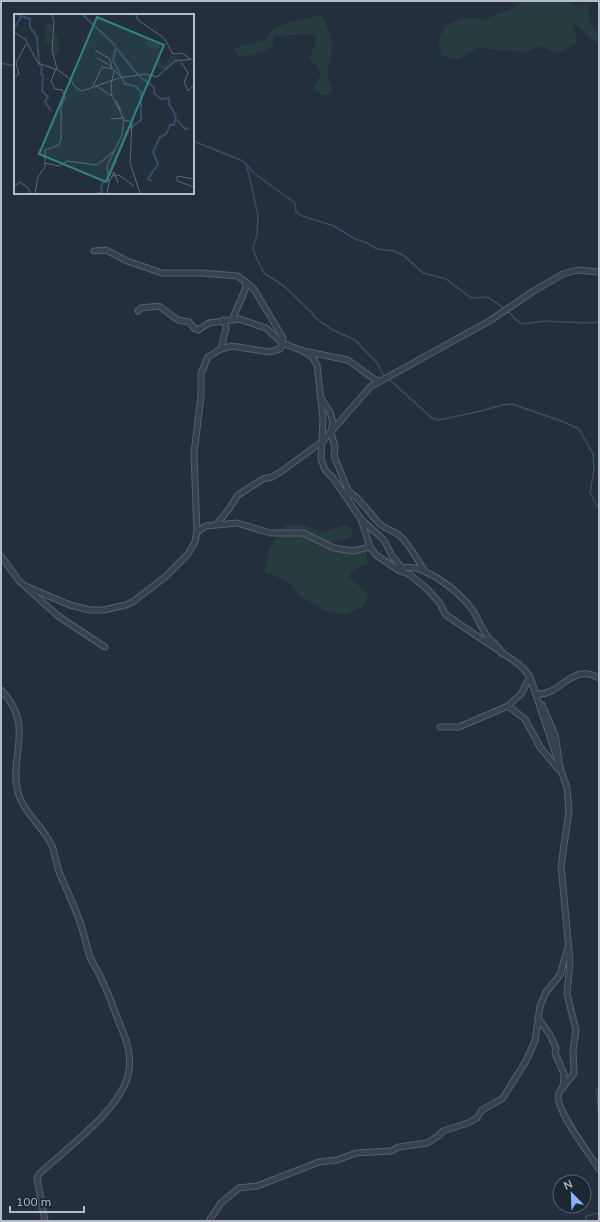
<svg xmlns="http://www.w3.org/2000/svg" width="600" height="1222" viewBox="0 0 600 1222" font-family="Mulish,sans-serif">
<style>
.green{fill:#263c3f}
.lines{fill:none;stroke-linecap:round;stroke-linejoin:round}
.stream{stroke:#394c67;stroke-width:1.5}
.minor-casing{stroke:#565f6c;stroke-width:7}
.minor{stroke:#38414e;stroke-width:5}
.inset-river{fill:none;stroke:#394c67;stroke-width:2}
.inset-road{fill:none;stroke:#5e6776;stroke-width:1}
.view{fill:#308480;fill-opacity:0.15;stroke:#308480;stroke-width:2}
.inset-edge{fill:none;stroke:#b4bcc9;stroke-width:2}
</style>
<rect width="100%" height="100%" fill="#242f3e"/>
<g class="green">
<polygon points="520,1 569,1 572,5 588,5 590,22 599,34 599,45 573,22 577,43 558,54 541,46 525,52 479,48 458,60 442,56 438,39 447,25 464,17 484,20 517,6"/>
<path d="M321 15C326 24 332 34 332 45 332 66 321 65 333 88L331 94 321 95 313 88 321 74 318 68 309 58 315 46 316 36 305 34 274 36 273 46 264 52 238 58 234 48 267 39 271 30 288 23Z"/>
<path d="M285 525H303L323 532 346 525 353 529 350 538 329 542C342 550 354 548 367 547V564L352 571 349 577 369 595 363 606 345 615 326 611 300 596 289 582 265 572 269 548Z"/>
</g>
<g class="lines">
<g class="stream">
<polyline points="1,63 15,66"/>
<polyline points="193,141 243,161 255,174 295,203 296,212 302,216 334,226 355,239 367,243 377,249 394,251 403,255 423,273 446,279 471,298 488,297 505,309"/>
<polyline points="247,167 258,215 257,235 253,247 255,255 264,273 284,286 311,312 317,319 333,330 355,340 377,363 382,373 432,418 439,420 481,411 502,405 512,404 564,422 579,429 593,454 594,469 590,493 599,509"/>
<polyline points="508,311 516,320 522,324 544,321 589,323 599,322"/>
<polyline points="599,1085 597,1092 599,1123"/>
<polyline points="586,1221 586,1216 599,1213"/>
</g>
<g class="minor-casing">
<g id="minor">
<polyline points="138,311 141,308 159,306 178,320 189,322 194,328 198,330 209,323 239,319 266,328 282,343 303,351 348,360 374,379 380,381"/>
<polyline points="232,320 245,290 246,282"/>
<polyline points="221,349 226,328 224,320"/>
<path d="M303 351 313 358 317 365 323 420 321 459 325 470 333 478 361 519 370 547 376 555 400 571 409 574 426 588 439 602 446 615 513 660 523 668 530 677 567 788 569 811 561 866 570 961 567 994 576 1030 573 1051 574 1073C570 1079 563 1086 559 1093 552 1106 591 1156 599 1169"/>
<polyline points="322,400 330,412 333,422 331,432 335,447 334,456 350,495"/>
<path d="M350 492C361 500 368 511 377 521 383 529 393 530 400 536 410 545 417 560 425 571"/>
<polyline points="361,519 384,540 392,556 403,569"/>
<polyline points="217,524 229,509 238,495 263,479 272,477 282,471 323,441 370,387 491,320 532,292 563,274 577,270 599,272"/>
<polyline points="197,532 206,526 237,523 270,533 303,533 334,548 353,551 370,547"/>
<polyline points="1,556 20,582 25,586 70,605 90,610 104,610 126,605 134,601 165,577 188,554 195,542 197,532 194,454 201,396 201,373 208,357 221,349 232,346 269,352 280,349 283,338 254,289 238,276 201,273 162,273 127,261 106,250 94,251"/>
<path d="M402 568C423 562 459 592 471 608 478 617 481 629 488 637 493 644 499 644 501 653"/>
<polyline points="28,589 58,616 105,647"/>
<path d="M1 690C38 728 5 760 20 798 27 816 44 828 52 846 55 854 56 863 59 872 66 888 74 905 80 922 84 933 86 945 90 957 93 964 98 971 101 978 108 992 113 1006 118 1020 126 1039 133 1054 128 1075 120 1110 66 1149 40 1173L37 1178 45 1221"/>
<path d="M537 694C561 696 571 662 599 678"/>
<polyline points="542,705 555,735 559,760"/>
<polyline points="508,706 525,719 540,747 558,769"/>
<polyline points="440,727 459,727 508,706 521,694 530,677"/>
<polyline points="538,1018 550,1035 556,1048 555,1053 564,1074 563,1088"/>
<polyline points="209,1221 221,1203 239,1188 257,1186 319,1162 337,1160 356,1153 391,1151 399,1147 427,1143 437,1137 443,1131 468,1123 477,1118 482,1110 503,1098 526,1061 535,1041 540,1006 546,992 560,975 568,947"/>
</g>
</g>
<use href="#minor" class="minor"/>
</g>
<g transform="translate(14 14)">
<rect width="180" height="180" fill="#242f3e"/>
<path d="M32 10 39 11V17L35 21 39 27 40 21 44 20 45 39 40 42 37 31 30 30ZM131 27 145 29 148 38 146 33 142 36 131 31ZM158 41 167 45 150 57 142 52 143 46H146L149 52Z" fill="#263c3f"/>
<path class="inset-river" d="M69 1 102 32M7 2 16 5V13L23 23 25 50 28 53 27 60 29 61 28 77 34 83 31 87 37 97M0 15 7 3 5 1M103 35 124 61M125 62 140 73V79L147 85 155 84V90L162 102 160 111H156L152 120 146 123 139 138 144 150 134 165 138 167M163 106 171 115 175 114M95 162 115 115 127 106V78L121 72 111 70 99 46 102 33M84 179H88L87 173 90 167H93"/>
<path class="inset-road" d="M38 1 40 7 38 36 43 55M122 1 124 6 150 24 159 40 168 39 176 45M0 18 11 25 24 49 44 56 56 65 62 74 68 77 105 64 132 60 143 63 161 47 180 45M81 36 96 45 98 54M83 44 94 50 107 63M167 48 174 59 170 68 174 77 180 71M0 64 5 60 2 49 12 30M79 72 88 53 98 55M82 72 98 82M102 86 107 97M97 105 109 104M110 106 118 108 116 149 126 179M31 149 45 152 53 147 83 151 100 137M98 162 100 158 104 169M180 165 163 162V167L180 173M95 168 98 162 105 161 120 172M0 172 6 168 13 173 17 179M21 179 24 163 31 153V136L45 131 47 125V93L51 83 48 76 41 75 37 67 42 55M93 179 95 169 93 152 108 121 110 105 98 82 97 71 100 57"/>
<path class="view" d="M83 3 150 31 92 168 25 140Z"/>
<rect width="180" height="180" class="inset-edge"/>
</g>
<rect width="600" height="1222" fill="none" stroke="#b4bcc9" stroke-width="4"/>
<g transform="translate(572 1194) rotate(337)"><circle r="19" fill="#1d2633" stroke="#59626f"/>
<path d="M0-3L7 15L0 10L-7 15Z" fill="#8ab4f8"/>
<text y="-6" font-size="11" font-weight="bold" text-anchor="middle" fill="#b4bcc9">N</text>
</g>
<path d="M10 1206v6h74v-6" fill="none" stroke="#b4bcc9" stroke-width="2"/>
<text x="16" y="1206" font-size="12" fill="#b4bcc9" stroke="#1d2633" stroke-width="3" paint-order="stroke">100 m</text>
</svg>
